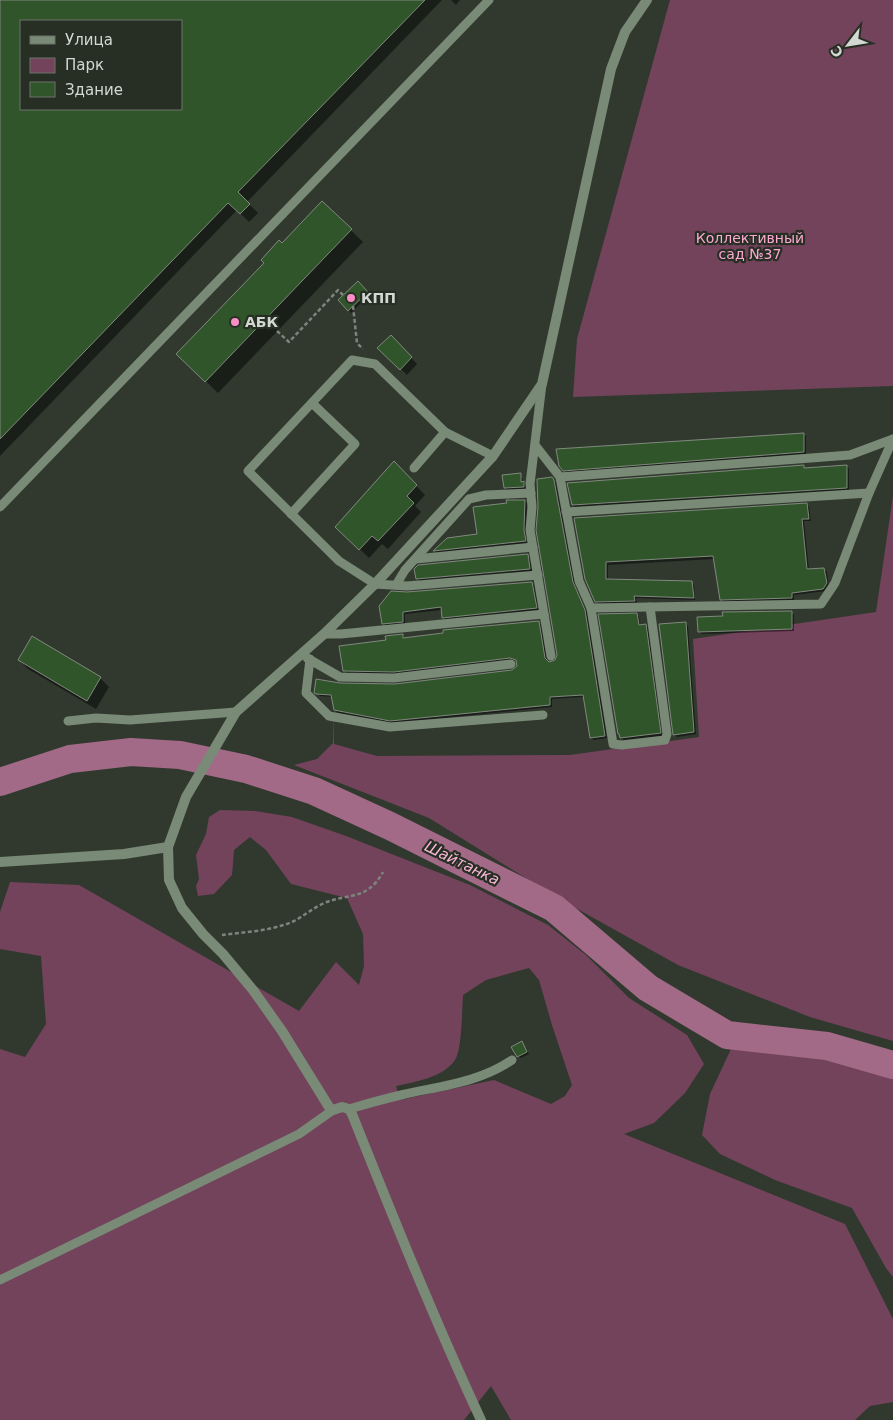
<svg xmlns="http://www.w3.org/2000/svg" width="893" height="1420" viewBox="0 0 893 1420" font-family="'DejaVu Sans',sans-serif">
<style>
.green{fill:#73435b;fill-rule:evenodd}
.shadow{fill:#0007;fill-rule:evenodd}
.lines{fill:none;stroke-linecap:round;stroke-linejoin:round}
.river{stroke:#a26a86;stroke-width:28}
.building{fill:#31552a;stroke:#80897e;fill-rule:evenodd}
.path{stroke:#7d847c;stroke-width:2.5;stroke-dasharray:4 2.5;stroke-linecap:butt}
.lane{stroke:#798a76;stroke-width:9}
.street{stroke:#798a76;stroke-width:10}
.poi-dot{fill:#fa8fc6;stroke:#272f25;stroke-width:2}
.labels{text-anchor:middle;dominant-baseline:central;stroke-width:4.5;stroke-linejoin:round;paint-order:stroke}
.park-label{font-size:14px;fill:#fca9d2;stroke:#272f25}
.poi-label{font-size:14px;font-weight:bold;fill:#d3d8d2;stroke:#272f25;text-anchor:start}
.water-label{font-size:15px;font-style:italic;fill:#fcb8d8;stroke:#272f25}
</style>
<rect width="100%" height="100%" fill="#31392f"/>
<g class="green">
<polygon points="670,0 893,0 893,386 573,397 577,339"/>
<polygon points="893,496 893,1041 810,1017 678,965 563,901 429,818 294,765 317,759 333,743 334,713 334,744 377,756 570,755 699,737 693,639 876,612"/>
<path d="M220 810 255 811 292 817 346 836 470 885 548 925 586 955 629 998 687 1035 704 1064 685 1093 654 1123 624 1134 845 1224 893 1319V1402L870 1406 855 1420H511L491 1386 464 1420H0V1049L25 1057 46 1024 41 956 0 949V912L10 882 79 885 299 1011 336 962 359 985 364 966 363 934 347 898 291 884 266 850 250 837 234 850 232 875 214 894 198 896 196 886 199 879 196 855 206 834 209 817ZM529 968 539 980 552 1025 572 1085 565 1096 551 1104 494 1080 400 1100 396 1086C415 1082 444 1077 455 1060 462 1050 462 1009 463 995L486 980Z"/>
<polygon points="731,1049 838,1059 893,1078 893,1277 886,1268 852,1208 775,1180 720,1154 702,1135 710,1094"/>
</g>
<g class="shadow">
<path d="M0 0H442L247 202 258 213 249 222 237 210 0 456ZM21 21H181V109H21Z"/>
<polygon points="451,0 460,0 456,5"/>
<polygon points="322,202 363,242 218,393 178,354"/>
<polygon points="358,283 369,295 351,313 340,300"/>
<polygon points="391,337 417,364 407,375 379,348"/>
<polygon points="803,434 806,436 806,454 567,472 564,470"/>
<polygon points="394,463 425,495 415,506 421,512 388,549 382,544 369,558 337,527"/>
<polygon points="804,466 806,469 847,466 849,469 849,490 575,507 573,505"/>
<polygon points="520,475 526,485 526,489 508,490 505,487"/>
<polygon points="552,478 556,483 575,586 587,613 607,738 594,740 591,738 584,697 552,699 552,707 394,723 338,713 335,710 333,697 320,696 316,692 340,684 395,685 512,671 518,666 517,661 514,660 397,674 347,673 344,670 387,641 403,635 405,638 538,622 541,625 547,661 549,663 556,662 558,655"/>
<polygon points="525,501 527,503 526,533 527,544 437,553 435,551 448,539 479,535"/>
<polygon points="807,504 809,507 811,521 804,521 809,570 824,569 827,572 829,586 826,591 794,595 794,600 724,602 721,599 714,559 608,565 608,580 691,582 694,585 695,600 636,598 637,603 599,604 596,601 575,519"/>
<polygon points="527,555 530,558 532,572 420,581 417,578"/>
<polygon points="532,583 534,586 539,611 446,620 443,617 442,610 405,614 405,624 386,626 384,623 407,593"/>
<polygon points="791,612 794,615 794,631 702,634 700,632"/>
<polygon points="637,615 639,617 640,626 646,625 648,628 662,736 624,740 621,738"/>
<polygon points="686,623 688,626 696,734 677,737 674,734"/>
<polygon points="32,638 100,678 109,687 96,709 28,669 19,660"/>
<polygon points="522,1043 529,1054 521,1058 518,1056"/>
</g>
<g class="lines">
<polyline class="river" points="0,782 70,759 131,752 180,755 246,769 314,791 390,826 554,908 648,988 727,1035 827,1046 893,1065"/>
</g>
<g class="building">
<path d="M0 0H425L238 192 250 204 240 214 228 203 0 439ZM21 21H181V109H21Z"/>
<polygon points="322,201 352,229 205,382 176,354 264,263 261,260 279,240 282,243"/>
<polygon points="358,281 368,292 348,311 338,300"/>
<polygon points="391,335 412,357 400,370 377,348"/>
<polygon points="804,433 804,452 563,471 559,466 556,449"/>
<polygon points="394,461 417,485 407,496 414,503 378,541 372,536 359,550 335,527"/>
<polygon points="804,465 804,468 847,465 847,488 572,505 567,483"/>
<polygon points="521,473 521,482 524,481 524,487 504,488 502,475"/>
<polygon points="552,477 554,480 573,582 585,610 605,736 590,738 583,695 550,697 550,705 390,721 334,710 331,695 316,694 314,693 316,679 340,683 395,684 512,670 517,666 516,660 510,658 394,672 343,671 339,646 386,640 385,636 403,634 403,638 443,633 443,630 539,621 545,658 549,662 555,660 557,655 536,530 538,507 537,479"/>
<polygon points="506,500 525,500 524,530 526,541 433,551 447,538 477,534 473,507 507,503"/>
<polygon points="807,503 809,519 802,519 807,569 824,568 827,583 823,589 792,593 792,598 720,600 713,556 606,562 606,579 692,581 694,598 634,596 635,601 595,602 585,579 574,518"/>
<polygon points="528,554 530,569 416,579 414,569 418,565"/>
<polygon points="532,582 537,608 442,618 441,607 403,612 403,622 382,624 379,606 391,591 407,592"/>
<polygon points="792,611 792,629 698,632 697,617 723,616 722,612"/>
<polygon points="637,613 639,625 646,624 661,733 620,738 619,734 618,734 598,614"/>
<polygon points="686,622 694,732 673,735 659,624"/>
<polygon points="32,636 101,677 87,701 18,660"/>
<polygon points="522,1041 527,1052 517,1057 511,1047"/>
</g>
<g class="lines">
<g class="path">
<polyline points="353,306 357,343 363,349"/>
<polyline points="277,331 289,342 338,290 343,295"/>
<path d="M222 935C245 932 272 931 294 921 304 916 313 908 324 903 348 893 367 901 383 872"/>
</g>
<g class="lane">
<polyline points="542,384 530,484 532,507 530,530 551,656"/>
<polyline points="535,445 560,477 579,581 591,608 613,744 622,745 665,740 667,734 650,607"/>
<polyline points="493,456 445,432 375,364 352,360 248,471 339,561 375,584 407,586 538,575"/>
<polyline points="414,468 445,432"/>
<polyline points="560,477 850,455 893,439"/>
<polyline points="0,507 489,0"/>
<polyline points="566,512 869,493"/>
<polyline points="291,514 355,444 312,403"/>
<polyline points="416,559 533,547"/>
<polyline points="396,585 405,570 469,499 486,495 531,493"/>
<polyline points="591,608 821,604 835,583 869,493 893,439"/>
<polyline points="324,634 341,634 544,614"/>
<polyline points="307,658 340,677 394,678 511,664"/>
<polyline points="310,659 306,693 329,716 390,727 543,715"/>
<polyline points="68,721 96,718 130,720 236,712"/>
<path d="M349 1109C366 1104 384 1099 401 1095 440 1086 478 1083 512 1060"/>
<polyline points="0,1280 299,1134 333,1110"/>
</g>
<g class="street">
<polyline points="0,862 124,854 168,847"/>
<path d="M481 1420C434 1319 393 1217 352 1114L349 1109 342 1107 333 1110 329 1107 282 1031 253 990 223 954 203 934 182 908 169 880 168 847 186 797 236 712 324 634 375 584 493 456 542 384 611 69 625 32 647 0"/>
</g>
</g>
<g class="poi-dot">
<circle cx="351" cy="298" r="5"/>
<circle cx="235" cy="322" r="5"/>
</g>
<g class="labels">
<g class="park-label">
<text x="750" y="238">Коллективный<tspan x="750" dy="16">сад №37</tspan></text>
</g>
<g class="poi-label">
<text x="361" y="298">КПП</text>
<text x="245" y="322">АБК</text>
</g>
<g class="water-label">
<text transform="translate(462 863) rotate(26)">Шайтанка</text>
</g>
</g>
<rect x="20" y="20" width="162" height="90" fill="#272f25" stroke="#6c736a"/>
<rect x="30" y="36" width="25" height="8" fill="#798a76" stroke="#6c736a"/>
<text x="65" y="45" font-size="15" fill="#d3d8d2">Улица</text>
<rect x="30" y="58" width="25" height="15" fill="#73435b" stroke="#6c736a"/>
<text x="65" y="70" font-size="15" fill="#d3d8d2">Парк</text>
<rect x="30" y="82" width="25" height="15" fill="#31552a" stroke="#6c736a"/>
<text x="65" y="95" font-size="15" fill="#d3d8d2">Здание</text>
<g transform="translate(848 45) rotate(239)" stroke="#272f25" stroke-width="4" paint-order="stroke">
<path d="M0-4L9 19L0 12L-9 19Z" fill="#d3d8d2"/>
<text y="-8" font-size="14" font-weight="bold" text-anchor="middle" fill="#d3d8d2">С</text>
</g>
</svg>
